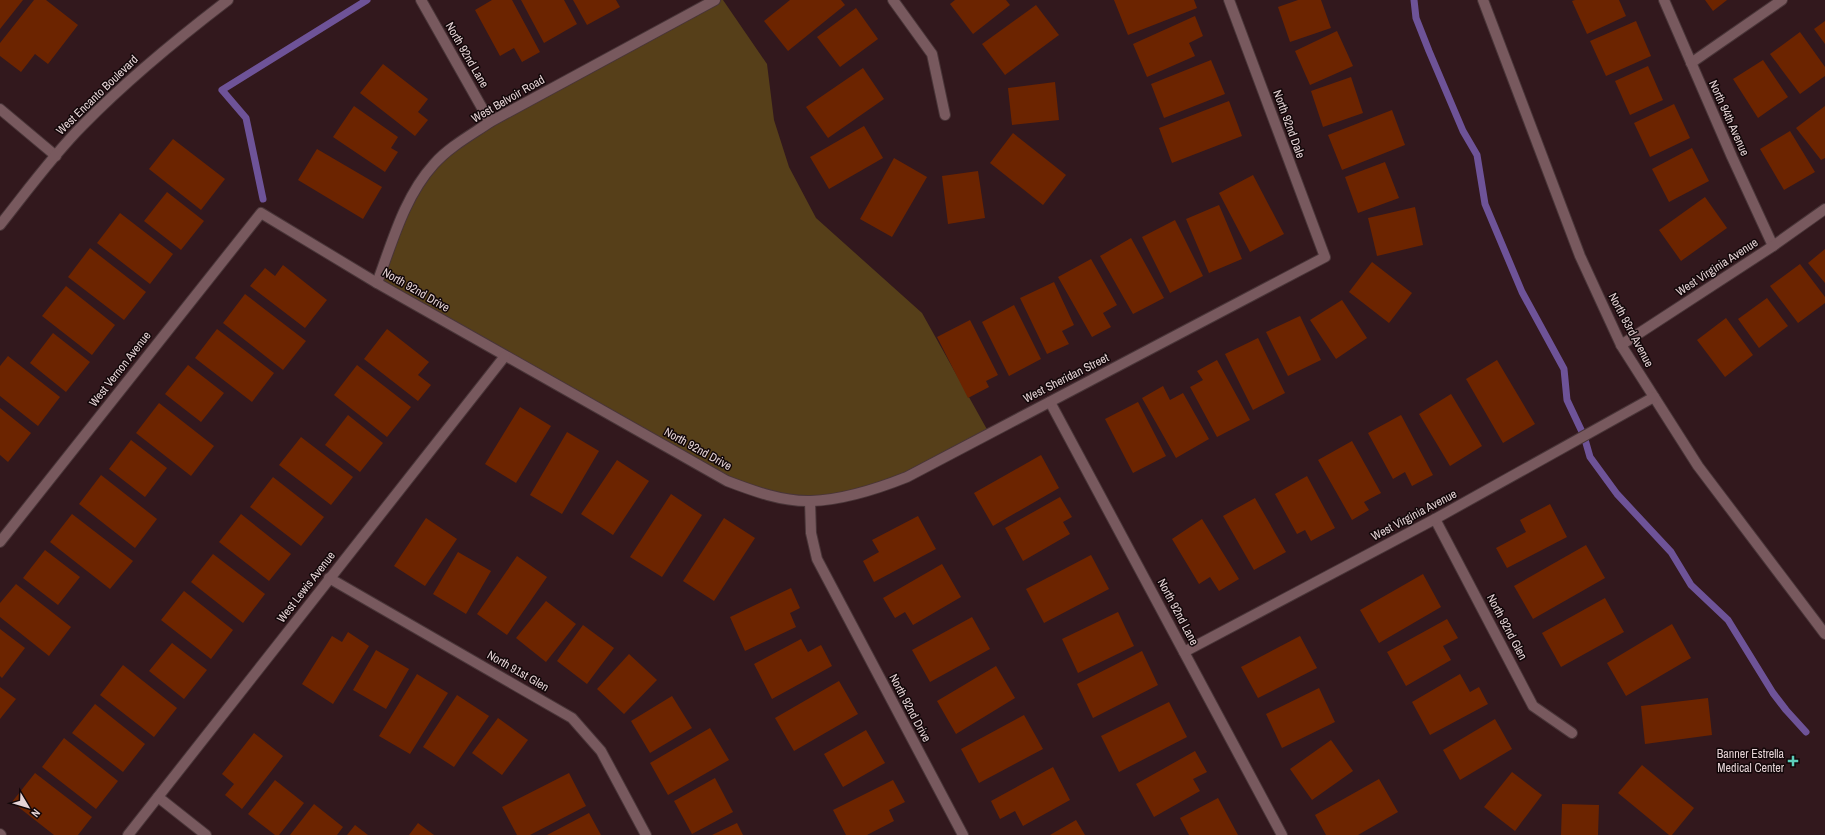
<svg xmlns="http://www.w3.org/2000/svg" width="1825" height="835" viewBox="0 0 1825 835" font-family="'Archivo Narrow',sans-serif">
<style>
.green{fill:#563f19}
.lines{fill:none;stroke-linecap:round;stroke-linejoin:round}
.stream{stroke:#6e5398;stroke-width:7}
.building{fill:#6c2400}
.minor-casing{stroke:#493538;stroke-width:12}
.minor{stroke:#78595e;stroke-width:10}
.poi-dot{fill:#5cceba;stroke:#120709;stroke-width:1.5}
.labels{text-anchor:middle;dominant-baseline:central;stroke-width:3;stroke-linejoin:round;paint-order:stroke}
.street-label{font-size:12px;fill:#e5d3d5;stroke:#120709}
.poi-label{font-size:12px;fill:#e5d3d5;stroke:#120709;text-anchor:end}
</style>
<rect width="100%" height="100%" fill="#32181d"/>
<polygon class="green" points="715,0 723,0 767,64 774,120 789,167 816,218 922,313 989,433 907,477 810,501 751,490 377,283 418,186 458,144"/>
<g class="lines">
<g class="stream">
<polyline points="1414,0 1416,18 1429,51 1463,131 1477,155 1485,204 1522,292 1564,369 1567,400 1584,436 1590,457 1617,494 1671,552 1691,585 1728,620 1773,693 1786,710 1806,732"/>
<polyline points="263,199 246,118 222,90 367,0"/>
</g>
</g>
<g class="building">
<polygon points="0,0 23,0 0,29"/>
<polygon points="34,0 46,0 78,25 48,64 35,54 21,72 0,56 0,43"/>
<polygon points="492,0 512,0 540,52 522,62 514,48 500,56 475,10"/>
<polygon points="521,0 564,0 577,24 544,43"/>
<polygon points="573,0 616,0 620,7 587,25"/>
<polygon points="790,0 841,0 845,5 788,51 764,21"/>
<polygon points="955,0 1006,0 1010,5 973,34 950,4"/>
<polygon points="1114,0 1194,0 1197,8 1128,35"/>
<polygon points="1298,0 1321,0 1331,28 1290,42 1278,7"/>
<polygon points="1575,0 1619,0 1626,16 1587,34 1572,1"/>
<polygon points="1705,0 1727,0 1713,11"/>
<polygon points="1036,5 1059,35 1005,75 982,44"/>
<polygon points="856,8 878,39 840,67 817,37"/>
<polygon points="1195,16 1203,36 1189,43 1195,56 1147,77 1133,44"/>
<polygon points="1636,21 1651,56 1606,76 1590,41"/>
<polygon points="1825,21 1825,44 1814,29"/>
<polygon points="1337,31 1353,66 1310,85 1295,51"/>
<polygon points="1800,32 1825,67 1825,76 1800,94 1770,54"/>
<polygon points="1211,60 1225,94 1164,118 1151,84"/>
<polygon points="1763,60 1788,97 1758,118 1733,79"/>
<polygon points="383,64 428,99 418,112 428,120 415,136 360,93"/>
<polygon points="1648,66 1663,100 1630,115 1615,81"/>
<polygon points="863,68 884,99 828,138 806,107"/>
<polygon points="1351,77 1363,113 1323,127 1311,91"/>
<polygon points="1055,82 1059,120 1012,125 1008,88"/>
<polygon points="1229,101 1242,136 1172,163 1159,128"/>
<polygon points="1674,104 1690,138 1650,157 1634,123"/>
<polygon points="354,106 398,137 391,148 398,152 385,172 333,137"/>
<polygon points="1825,106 1825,158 1821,160 1796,128"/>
<polygon points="1392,110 1405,145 1342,170 1328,135"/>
<polygon points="864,126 883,158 829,189 810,157"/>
<polygon points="1790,131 1815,172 1784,190 1760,149"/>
<polygon points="1013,133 1066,175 1043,205 990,163"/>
<polygon points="173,139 225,179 201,210 149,169"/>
<polygon points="1692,148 1709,181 1669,202 1652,169"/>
<polygon points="317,149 382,187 363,219 298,180"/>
<polygon points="894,158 927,177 892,237 860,219"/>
<polygon points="1385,162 1399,198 1358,213 1345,177"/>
<polygon points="978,171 985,218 948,224 942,176"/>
<polygon points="1253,175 1284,234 1250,252 1219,193"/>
<polygon points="167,192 204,221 181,250 144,221"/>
<polygon points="1705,197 1727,228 1681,261 1659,230"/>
<polygon points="1219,205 1242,259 1209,273 1186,219"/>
<polygon points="1415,207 1423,245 1377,256 1368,218"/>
<polygon points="120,213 173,254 150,284 97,243"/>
<polygon points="1175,220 1203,276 1170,293 1142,237"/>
<polygon points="1131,238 1164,298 1133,314 1100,256"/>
<polygon points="90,248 146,292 124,320 68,277"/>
<polygon points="1825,249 1825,283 1808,263"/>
<polygon points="1091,259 1117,305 1103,313 1111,327 1092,337 1058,277"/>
<polygon points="1372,262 1412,293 1389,323 1349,292"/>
<polygon points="1800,264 1825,297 1825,303 1798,323 1770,286"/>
<polygon points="283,265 327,300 305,328 250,286 265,268 275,276"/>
<polygon points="1054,282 1074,325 1062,331 1069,344 1047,354 1020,298"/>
<polygon points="66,286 115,325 92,355 42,316"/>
<polygon points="245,294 306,341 283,370 223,323"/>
<polygon points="1767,298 1788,326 1759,348 1738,319"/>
<polygon points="1342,300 1367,338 1336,359 1310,320"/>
<polygon points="1014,305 1041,359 1009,376 982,322"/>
<polygon points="1300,316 1321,360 1288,376 1266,332"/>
<polygon points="1726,318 1753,355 1725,377 1697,340"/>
<polygon points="970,320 998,375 986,381 989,387 968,398 937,337"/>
<polygon points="217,329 274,373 252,402 195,358"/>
<polygon points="387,329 429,362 418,375 431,385 418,401 364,359"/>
<polygon points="53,333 90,362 66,392 30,363"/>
<polygon points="1258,338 1285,393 1253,410 1225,354"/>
<polygon points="8,356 60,397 38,426 0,396 0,366"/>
<polygon points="1217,360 1250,420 1217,437 1190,387 1203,380 1197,371"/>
<polygon points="1497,360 1535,424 1503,443 1466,379"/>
<polygon points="188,365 224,393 201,422 165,394"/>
<polygon points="357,365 411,407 387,437 334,395"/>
<polygon points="1163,386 1170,400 1183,393 1209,439 1176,458 1142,398"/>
<polygon points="1451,394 1482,446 1450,466 1419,414"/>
<polygon points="1138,402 1166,456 1133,473 1105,419"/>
<polygon points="159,403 214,446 191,476 136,433"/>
<polygon points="520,407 551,426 516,483 485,464"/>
<polygon points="0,408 31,433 8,462 0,455"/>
<polygon points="348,415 383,443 360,472 325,445"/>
<polygon points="1401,415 1433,475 1412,486 1405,472 1393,479 1368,433"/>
<polygon points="567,432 599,451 562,514 530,495"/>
<polygon points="301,437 353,477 331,505 279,465"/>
<polygon points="131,440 167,468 145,497 109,469"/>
<polygon points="1352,441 1381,493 1364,502 1369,510 1352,520 1318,460"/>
<polygon points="1041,455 1059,488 993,526 974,493"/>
<polygon points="617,460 649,481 613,535 581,514"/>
<polygon points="101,475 157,519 135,548 79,504"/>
<polygon points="1307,476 1335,528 1311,541 1305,530 1297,534 1275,494"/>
<polygon points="273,477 324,517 301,546 250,507"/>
<polygon points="671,494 702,515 662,577 630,557"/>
<polygon points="1060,497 1072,517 1063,522 1070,534 1023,561 1005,528"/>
<polygon points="1255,498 1286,552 1254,570 1223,516"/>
<polygon points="1550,504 1567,537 1507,568 1496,548 1526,532 1520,520"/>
<polygon points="72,514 133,561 110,589 50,542"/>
<polygon points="241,514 291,554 269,581 219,542"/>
<polygon points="918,516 936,549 874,582 863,561 879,552 872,540"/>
<polygon points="426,518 457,539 425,586 394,566"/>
<polygon points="724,518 755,538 714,601 683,581"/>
<polygon points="1202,519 1239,579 1219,591 1210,577 1199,584 1172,539"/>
<polygon points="1586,545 1605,578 1533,619 1514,586"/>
<polygon points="45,550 80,577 58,605 23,578"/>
<polygon points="458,552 491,571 466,614 433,594"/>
<polygon points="213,554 265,594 243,623 191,582"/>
<polygon points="1091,555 1109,589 1044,623 1026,589"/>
<polygon points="517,556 547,577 507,635 477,614"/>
<polygon points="942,564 961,597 913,625 905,612 895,618 883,598"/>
<polygon points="1423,574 1441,607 1379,643 1360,610"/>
<polygon points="16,584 71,627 49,656 0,617 0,603"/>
<polygon points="791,588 800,608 790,613 796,627 745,651 730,617"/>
<polygon points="184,591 233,630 211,659 161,620"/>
<polygon points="1605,598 1624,632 1561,667 1542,633"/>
<polygon points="546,601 576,624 546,662 516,638"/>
<polygon points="1118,612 1134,646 1078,673 1062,639"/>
<polygon points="972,617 990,649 930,682 912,650"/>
<polygon points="1447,619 1458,638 1443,646 1451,660 1406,686 1387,652"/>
<polygon points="1672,624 1691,658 1626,696 1607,663"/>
<polygon points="583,625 614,648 587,684 557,661"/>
<polygon points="0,629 25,648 2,678 0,676"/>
<polygon points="348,632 369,646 333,704 302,684 332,636 342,642"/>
<polygon points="1300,636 1317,668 1258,698 1241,667"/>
<polygon points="801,639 808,652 821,645 832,666 772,699 754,664"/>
<polygon points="172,643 207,670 184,699 149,671"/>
<polygon points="376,650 409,669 386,709 353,690"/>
<polygon points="1142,651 1158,685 1093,718 1077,684"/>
<polygon points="629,654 657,680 624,714 597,689"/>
<polygon points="123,665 177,708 154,737 100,695"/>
<polygon points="996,666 1015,698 956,734 937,701"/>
<polygon points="417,674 448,693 410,754 379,736"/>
<polygon points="1460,674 1470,692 1479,687 1488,704 1430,735 1412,702"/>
<polygon points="839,681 858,714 794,751 775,718"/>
<polygon points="0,687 16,699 0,719"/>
<polygon points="1319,688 1335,722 1282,748 1266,714"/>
<polygon points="457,695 489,716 454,767 423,747"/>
<polygon points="672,696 692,728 650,753 631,721"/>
<polygon points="1708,698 1712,735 1645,744 1641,706"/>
<polygon points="1169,702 1187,737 1119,772 1101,736"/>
<polygon points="95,704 145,744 123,772 72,733"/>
<polygon points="1024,715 1043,749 979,783 961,749"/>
<polygon points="498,718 528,740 502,775 472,753"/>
<polygon points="1495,719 1512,749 1460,780 1443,750"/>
<polygon points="710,728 729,760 668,795 650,763"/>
<polygon points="866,730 885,763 843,787 824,754"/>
<polygon points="254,733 283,756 242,809 225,795 234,784 222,774"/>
<polygon points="64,738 118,781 96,809 42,767"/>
<polygon points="1331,740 1353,771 1312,800 1290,769"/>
<polygon points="1195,751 1207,772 1193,779 1200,791 1154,817 1136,784"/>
<polygon points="1642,765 1694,808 1672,835 1669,835 1618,793"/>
<polygon points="1053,767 1070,800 1023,826 1015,811 1000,819 991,801"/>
<polygon points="1512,772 1542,795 1515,831 1484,807"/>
<polygon points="35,773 92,817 78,835 54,835 12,802"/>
<polygon points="569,773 586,806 530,835 517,835 502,807"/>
<polygon points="715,778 733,812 692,834 674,801"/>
<polygon points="1379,779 1398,812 1358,835 1326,835 1315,815"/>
<polygon points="275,780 304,803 279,835 275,835 248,814"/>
<polygon points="893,780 905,802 889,810 894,821 867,835 846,835 833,810"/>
<polygon points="1218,798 1238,835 1189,835 1180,818"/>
<polygon points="314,804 343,827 337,835 290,835"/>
<polygon points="1562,804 1599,805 1598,835 1561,835"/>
<polygon points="589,813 601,835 547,835"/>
<polygon points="1076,820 1085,835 1050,835"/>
<polygon points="418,823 434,835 409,835"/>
<polygon points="737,823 743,835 712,835"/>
<polygon points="355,825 368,835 347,835"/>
</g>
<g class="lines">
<g class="minor-casing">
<g id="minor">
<polyline points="421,0 490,122"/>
<polyline points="893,0 932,54 945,115"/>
<polyline points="1483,0 1580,256 1621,345 1698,466 1825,634"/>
<polyline points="1664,0 1732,157 1773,246"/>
<polyline points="1691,63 1782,0"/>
<polyline points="0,109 56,156"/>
<path d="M0 225C27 191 53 155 83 125 128 79 177 39 228 0"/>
<path d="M377 283C392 243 404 197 434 164 449 147 471 135 490 122L715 0"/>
<polyline points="1621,345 1773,246 1825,209"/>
<polyline points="1050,402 1282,835"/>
<polyline points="810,501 811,533 817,559 963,835"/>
<polyline points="1435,519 1533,706 1572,733"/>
<path d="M0 542 261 213 377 283 727 481C753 491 783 502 811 501 844 500 877 489 907 477L1325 257 1229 0"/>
<polyline points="329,578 572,718 601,751 646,835"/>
<polyline points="1184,652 1435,519 1654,397"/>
<polyline points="158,797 206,835"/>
<polyline points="0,834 1,835"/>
<polyline points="128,835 505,356"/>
</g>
</g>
<use href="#minor" class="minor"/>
</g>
<path class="poi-dot" d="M1791 755h4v4h4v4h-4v4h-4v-4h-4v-4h4z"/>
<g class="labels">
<g class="street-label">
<text transform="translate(467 55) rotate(60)">North 92nd Lane</text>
<text transform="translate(97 95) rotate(-44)">West Encanto Boulevard</text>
<text transform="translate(508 99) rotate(-30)">West Belvoir Road</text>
<text transform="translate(1729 118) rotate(66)">North 94th Avenue</text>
<text transform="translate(1289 124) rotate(70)">North 92nd Dale</text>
<text transform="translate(1717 267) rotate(-33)">West Virginia Avenue</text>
<text transform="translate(416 290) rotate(30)">North 92nd Drive</text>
<text transform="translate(1631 330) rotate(62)">North 93rd Avenue</text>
<text transform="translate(120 369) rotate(-52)">West Vernon Avenue</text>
<text transform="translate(1066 378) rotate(-27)">West Sheridan Street</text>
<text transform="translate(698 449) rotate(29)">North 92nd Drive</text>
<text transform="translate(1414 515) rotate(-28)">West Virginia Avenue</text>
<text transform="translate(306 587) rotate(-52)">West Lewis Avenue</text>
<text transform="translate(1178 612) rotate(62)">North 92nd Lane</text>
<text transform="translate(1507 627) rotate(62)">North 92nd Glen</text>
<text transform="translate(518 671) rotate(30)">North 91st Glen</text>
<text transform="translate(910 708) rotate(62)">North 92nd Drive</text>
</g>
<g class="poi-label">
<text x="1784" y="754">Banner Estrella<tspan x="1784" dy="14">Medical Center</tspan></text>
</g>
</g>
<g transform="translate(28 807) rotate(128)" stroke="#120709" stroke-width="3" paint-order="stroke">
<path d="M0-3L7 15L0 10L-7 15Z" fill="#e5d3d5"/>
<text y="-6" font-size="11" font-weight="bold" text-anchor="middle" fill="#e5d3d5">N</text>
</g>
</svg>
